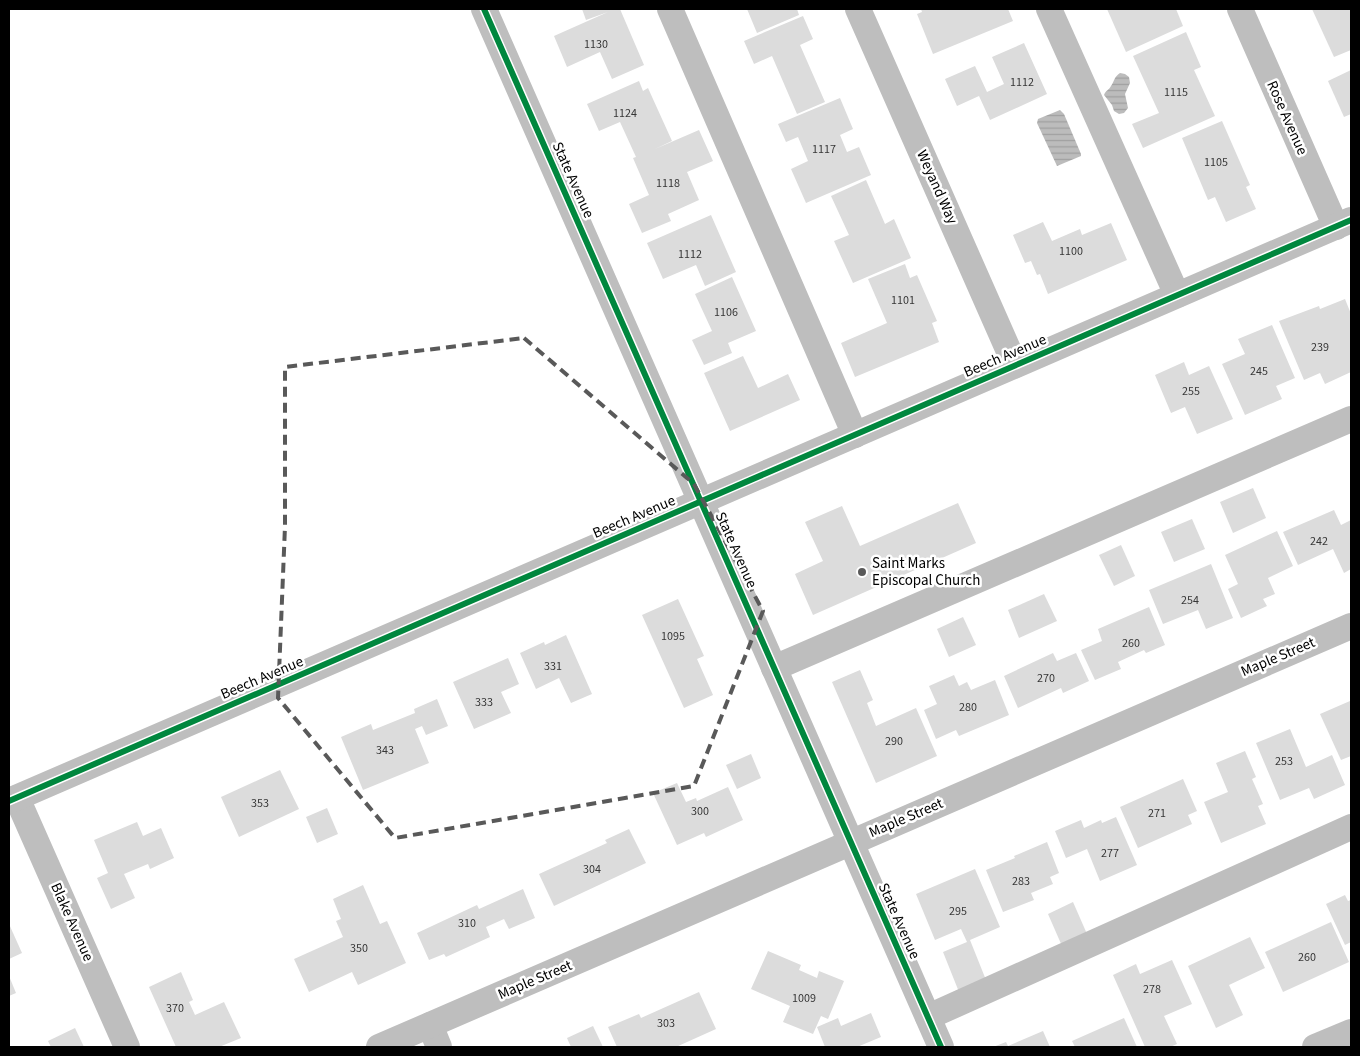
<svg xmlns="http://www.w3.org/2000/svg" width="1360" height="1056" viewBox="0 0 1360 1056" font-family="'Source Sans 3',sans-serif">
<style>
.water{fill:url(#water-rules)}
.building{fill:#dcdcdc}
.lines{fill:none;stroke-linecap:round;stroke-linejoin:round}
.minor{stroke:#bebebe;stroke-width:26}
.cycleway-casing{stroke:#fff;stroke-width:9}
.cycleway{stroke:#00873e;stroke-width:6}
.marked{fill:none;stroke:#595959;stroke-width:4;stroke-dasharray:10 6;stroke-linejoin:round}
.poi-dot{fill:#595959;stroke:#fff;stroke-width:2}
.labels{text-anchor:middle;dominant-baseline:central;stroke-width:5;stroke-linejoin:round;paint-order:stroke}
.number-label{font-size:12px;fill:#373737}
.street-label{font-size:15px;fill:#000;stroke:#fff}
.poi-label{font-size:15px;fill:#000;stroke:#fff;text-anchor:start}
</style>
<defs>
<pattern id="water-rules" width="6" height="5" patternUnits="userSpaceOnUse" patternTransform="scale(1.25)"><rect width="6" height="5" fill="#bcbcbc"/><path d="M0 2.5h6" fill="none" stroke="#a0a0a0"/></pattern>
</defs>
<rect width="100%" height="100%" fill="#fff"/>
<g class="water">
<path d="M1120 73 1125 74 1129 77 1130 83 1125 94 1128 108 1124 113 1119 114 1114 111 1112 105 1104 95C1106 90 1109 90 1111 86 1115 80 1114 77 1120 73Z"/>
<polygon points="1060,110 1064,114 1081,154 1081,156 1057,166 1037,123 1038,119"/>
</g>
<g class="building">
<polygon points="582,9 620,9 644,65 612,79 600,52 567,67 554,36 608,12 586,20"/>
<polygon points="747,9 797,9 799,15 757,33"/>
<polygon points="921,9 1008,9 1013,21 933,54 917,14 922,12"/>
<polygon points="1107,9 1176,9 1183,26 1126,52"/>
<polygon points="1312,9 1351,9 1351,50 1334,57"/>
<polygon points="803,16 813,39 800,45 825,102 797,114 772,56 754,64 744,41"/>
<polygon points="1186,32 1201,67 1194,70 1215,116 1143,148 1132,124 1159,113 1133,56"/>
<polygon points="1024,43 1047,94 990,120 979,96 957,106 945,79 975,66 987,92 1004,84 992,57"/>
<polygon points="1351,70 1351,114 1344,117 1328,81"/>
<polygon points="639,81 643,91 648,88 672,141 655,149 699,130 713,161 687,172 699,200 668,214 671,221 642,233 629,204 649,195 633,158 636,157 620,122 599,131 587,104"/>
<polygon points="840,98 853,129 840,135 847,152 859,147 871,175 806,203 791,169 808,161 798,137 786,142 778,124"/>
<polygon points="1222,121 1250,185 1246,187 1256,209 1226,222 1215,197 1208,200 1182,138"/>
<polygon points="866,180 885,224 894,219 911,258 853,283 834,241 849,235 831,196"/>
<polygon points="711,215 736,272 705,286 696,265 663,279 647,243"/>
<polygon points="1043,222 1052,241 1080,229 1082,235 1111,223 1127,260 1048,294 1040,274 1037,275 1031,261 1025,263 1013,235"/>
<polygon points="905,264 910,278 917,275 937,321 932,323 939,342 855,377 841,343 887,323 868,279"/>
<polygon points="732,277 756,331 728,343 732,353 704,365 692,340 712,331 695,294"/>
<polygon points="1345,299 1351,314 1351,372 1325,384 1320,373 1304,380 1279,321 1319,306 1320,309"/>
<polygon points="1272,325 1295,378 1276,386 1282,399 1245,415 1222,364 1245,354 1238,339"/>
<polygon points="743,356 758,388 788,374 800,400 730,431 704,373"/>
<polygon points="1184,362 1189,375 1209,366 1233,419 1197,434 1185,407 1171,413 1155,375"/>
<polygon points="1253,488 1266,518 1233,533 1220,502"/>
<polygon points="958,503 976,543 813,615 795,574 823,561 805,522 842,506 860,546"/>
<polygon points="1334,510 1341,525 1351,520 1351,569 1344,573 1333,549 1298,565 1283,532"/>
<polygon points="1192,519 1205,549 1174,562 1161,532"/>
<polygon points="1277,531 1293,566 1268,578 1275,594 1263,599 1267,606 1241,618 1228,589 1238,584 1225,555"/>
<polygon points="1121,545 1135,576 1114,586 1099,555"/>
<polygon points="1211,564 1233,618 1206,629 1198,610 1163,624 1149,590"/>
<polygon points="1044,594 1057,621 1019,638 1008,610"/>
<polygon points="678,599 704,656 697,659 713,695 684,708 642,615"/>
<polygon points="1149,607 1165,645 1146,653 1144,650 1118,662 1121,669 1095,680 1081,650 1102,641 1098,629"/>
<polygon points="963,617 976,645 949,657 937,629"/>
<polygon points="566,635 592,694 571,703 559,678 536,689 520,653 544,642 545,645"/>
<polygon points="1053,653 1057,661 1076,653 1089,681 1063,693 1061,688 1018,708 1004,676"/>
<polygon points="508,658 519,684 501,692 511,713 474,729 453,682"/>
<polygon points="860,670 873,700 867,703 876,726 916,708 937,756 876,783 832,682"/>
<polygon points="954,675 959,686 967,682 971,690 995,680 1009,715 959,736 956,730 936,739 924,710 937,704 929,686"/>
<polygon points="437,699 448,726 426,735 422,726 415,729 429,763 363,790 341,737 371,724 373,730 415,713 414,709"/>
<polygon points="1350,701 1351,705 1351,756 1341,760 1320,714"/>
<polygon points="1290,729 1306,767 1332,755 1345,785 1314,799 1309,788 1280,800 1256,743"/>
<polygon points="1245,751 1256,777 1252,779 1263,804 1258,806 1266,824 1221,843 1204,802 1228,792 1216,763"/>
<polygon points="751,754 761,778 737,789 726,765"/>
<polygon points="280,770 299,809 239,837 221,797"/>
<polygon points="1183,779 1197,811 1188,815 1192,824 1138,848 1120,807"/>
<polygon points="677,783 686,802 696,798 697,801 728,787 743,820 706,837 704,833 677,845 653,793"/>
<polygon points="327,808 338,834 317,843 306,817"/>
<polygon points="1116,817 1137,865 1100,881 1087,849 1066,858 1055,831 1081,820 1084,828 1101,820 1102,823"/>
<polygon points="137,822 143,836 161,828 174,858 150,869 148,864 124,874 135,898 111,909 97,878 108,873 94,840"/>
<polygon points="629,829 646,863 554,906 539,874 607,843 605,840"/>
<polygon points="1047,842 1059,873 1050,877 1053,884 1031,893 1034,900 1003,912 986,870 1015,858 1014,856"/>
<polygon points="975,869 1000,927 970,940 986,980 959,992 943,952 967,942 961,929 935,940 916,894"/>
<polygon points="363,885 380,924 387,921 406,963 358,985 352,972 309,992 294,959 343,937 336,921 341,919 333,899"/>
<polygon points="523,889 535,918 509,929 504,919 486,927 490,937 446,957 444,954 429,960 417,933 477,905 479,909"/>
<polygon points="1345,895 1348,901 1351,900 1351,942 1345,945 1326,904"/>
<polygon points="1073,902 1087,934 1062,946 1048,914"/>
<polygon points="1331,922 1349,962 1283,992 1265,952"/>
<polygon points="9,924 22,953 9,959"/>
<polygon points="1250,937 1265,968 1229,985 1243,1015 1216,1028 1188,966"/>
<polygon points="768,951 801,965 799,970 817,978 819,971 844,981 828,1019 821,1016 813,1034 783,1022 790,1006 751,989"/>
<polygon points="1172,960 1192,1004 1164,1016 1177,1044 1170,1047 1145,1047 1113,975 1136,964 1140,974"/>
<polygon points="181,972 193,1000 189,1002 195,1015 224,1002 241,1038 219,1047 176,1047 149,987"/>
<polygon points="9,976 16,993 9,996"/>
<polygon points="699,992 716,1029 676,1047 617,1047 608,1027 639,1014 641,1018"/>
<polygon points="871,1013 881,1037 857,1047 825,1047 817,1027 838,1018 841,1026"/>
<polygon points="1124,1018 1137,1047 1075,1047 1072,1041"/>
<polygon points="593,1026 603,1047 571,1047 567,1038"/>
<polygon points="75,1028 84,1047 51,1047 48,1041"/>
<polygon points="1043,1031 1050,1047 993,1047 1006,1042 1008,1046"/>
</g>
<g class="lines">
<g class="minor">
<polyline points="484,9 941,1047"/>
<polyline points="670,9 855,435"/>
<polyline points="858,9 1015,365"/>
<polyline points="1049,9 1177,295"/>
<polyline points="1240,9 1336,227"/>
<polyline points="774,668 1351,419"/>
<polyline points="17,798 127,1047"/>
<polyline points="9,801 1351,220"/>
<polyline points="928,1017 1351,827"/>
<polyline points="430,1025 439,1047"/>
<polyline points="379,1047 1351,626"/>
<polyline points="1315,1047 1351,1032"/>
</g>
<g class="cycleway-casing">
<g id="cycleway">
<polyline points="484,9 941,1047"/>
<polyline points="9,801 1351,220"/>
</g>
</g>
<use href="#cycleway" class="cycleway"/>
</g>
<path class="marked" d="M524 338 694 484 763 611 694 786 395 838 278 698 285 526V367Z"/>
<circle class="poi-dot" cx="862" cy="572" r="5"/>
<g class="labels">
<g class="number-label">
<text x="596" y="44">1130</text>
<text x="1022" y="82">1112</text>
<text x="1176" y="92">1115</text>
<text x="625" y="113">1124</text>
<text x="824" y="149">1117</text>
<text x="1216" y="162">1105</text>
<text x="668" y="183">1118</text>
<text x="1071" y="251">1100</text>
<text x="690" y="254">1112</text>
<text x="903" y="300">1101</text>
<text x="726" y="312">1106</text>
<text x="1320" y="347">239</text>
<text x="1259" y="371">245</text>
<text x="1191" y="391">255</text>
<text x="1319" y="541">242</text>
<text x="1190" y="600">254</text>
<text x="673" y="636">1095</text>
<text x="1131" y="643">260</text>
<text x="553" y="666">331</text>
<text x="1046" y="678">270</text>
<text x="484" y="702">333</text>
<text x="968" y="707">280</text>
<text x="894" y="741">290</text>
<text x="385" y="750">343</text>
<text x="1284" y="761">253</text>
<text x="260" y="803">353</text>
<text x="700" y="811">300</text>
<text x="1157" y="813">271</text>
<text x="1110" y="853">277</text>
<text x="592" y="869">304</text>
<text x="1021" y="881">283</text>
<text x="958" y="911">295</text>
<text x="467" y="923">310</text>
<text x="359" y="948">350</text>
<text x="1307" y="957">260</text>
<text x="1152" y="989">278</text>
<text x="804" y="998">1009</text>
<text x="175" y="1008">370</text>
<text x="666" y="1023">303</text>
</g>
<g class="street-label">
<text transform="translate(1287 118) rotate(66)">Rose Avenue</text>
<text transform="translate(573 180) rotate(66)">State Avenue</text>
<text transform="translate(937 187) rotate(66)">Weyand Way</text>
<text transform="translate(1005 356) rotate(-23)">Beech Avenue</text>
<text transform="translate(634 517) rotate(-23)">Beech Avenue</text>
<text transform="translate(736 550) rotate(66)">State Avenue</text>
<text transform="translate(1278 657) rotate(-23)">Maple Street</text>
<text transform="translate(262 678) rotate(-23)">Beech Avenue</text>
<text transform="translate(906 818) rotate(-23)">Maple Street</text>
<text transform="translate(899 921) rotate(66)">State Avenue</text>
<text transform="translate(72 922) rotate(66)">Blake Avenue</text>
<text transform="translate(535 980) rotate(-23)">Maple Street</text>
</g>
<g class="poi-label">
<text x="872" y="563">Saint Marks<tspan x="872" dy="17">Episcopal Church</tspan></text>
</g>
</g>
<rect width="1360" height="1056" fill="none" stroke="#000000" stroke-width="20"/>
</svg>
